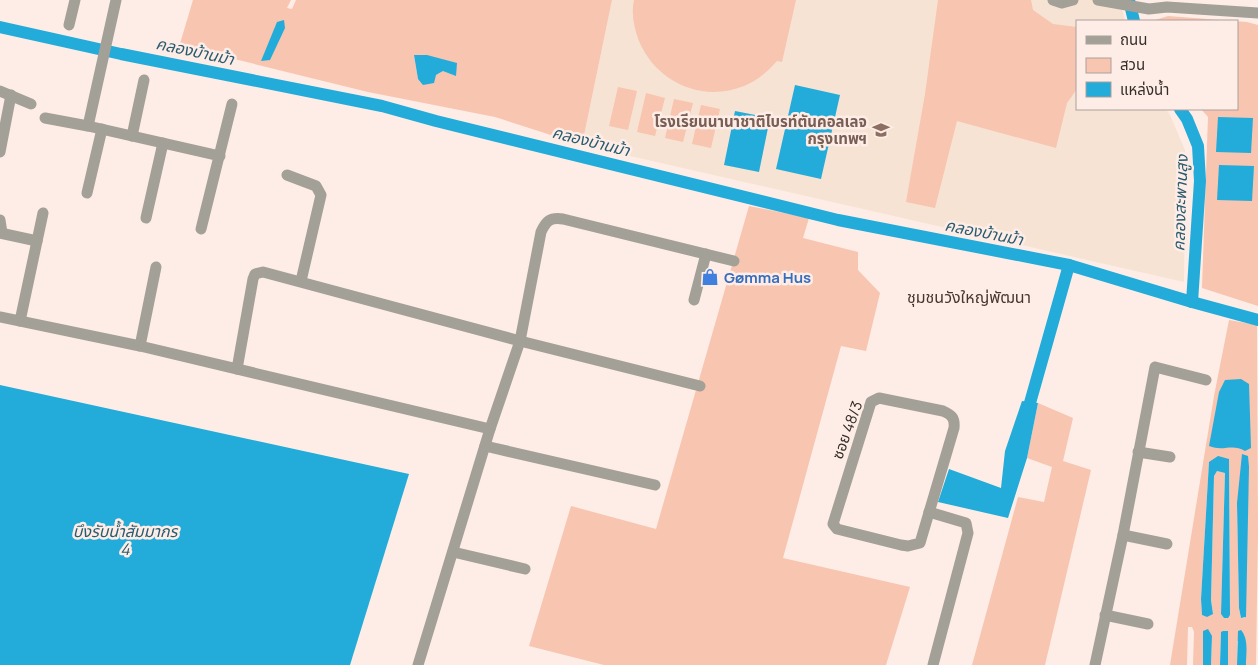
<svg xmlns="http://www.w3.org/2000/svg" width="1258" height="665" viewBox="0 0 1258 665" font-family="Manrope,'Noto Sans Thai',sans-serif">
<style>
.education{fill:#f6e3d3}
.green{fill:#f7c5b0;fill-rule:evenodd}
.water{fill:#23abda}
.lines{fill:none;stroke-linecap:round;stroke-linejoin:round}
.canal{stroke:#23abda;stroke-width:12}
.street{stroke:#a3a098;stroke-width:11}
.labels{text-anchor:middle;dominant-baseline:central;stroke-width:5;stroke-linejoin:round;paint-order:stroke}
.education-label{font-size:15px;font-weight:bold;fill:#785e54;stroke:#fdede6;text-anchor:end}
.shop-label{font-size:15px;font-weight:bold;fill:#366cbe;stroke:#fdede6;text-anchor:start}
.street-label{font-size:15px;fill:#352d2a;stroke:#fdede6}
.water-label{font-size:16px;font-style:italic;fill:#295b6f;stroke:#fdede6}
.neighbourhood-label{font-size:16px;fill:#473630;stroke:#fdede6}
</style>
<rect width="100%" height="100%" fill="#fdede6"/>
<polygon class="education" points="612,0 1120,0 1125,21 1077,21 1077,109 1166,109 1170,115 1185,150 1184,282 582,145"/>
<g class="green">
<path d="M193 0H291L287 8 292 9 296 0H612L582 145 495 117 368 92 218 55 179 47ZM414 55 443 71 436 75 418 79Z"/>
<path d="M634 0H796L782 62 777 61C768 71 757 81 744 86 702 103 656 82 639 41 634 28 631 14 634 0Z"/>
<polygon points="938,0 1031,0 1033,10 1053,24 1077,27 1077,89 1067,103 1056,148 957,121 935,208 906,202 925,94"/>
<polygon points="1168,16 1247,22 1258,25 1258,306 1202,288 1208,117 1201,109 1237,109 1237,21 1152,21"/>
<polygon points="618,87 637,91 628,130 609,126"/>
<polygon points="646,93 665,98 655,136 637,132"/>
<polygon points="674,99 693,103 683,142 665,138"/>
<polygon points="701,105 720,109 711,148 692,144"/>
<polygon points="749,206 809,218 803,238 858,252 858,270 880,293 866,351 841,346 783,558 910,587 886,665 604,665 529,646 571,506 656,529"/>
<path d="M1229 320 1257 325 1258 533 1256 665H1246V641H1237V665H1228L1227 631 1221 633 1220 665H1211L1212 636 1203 632V665H1193L1194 632 1192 627H1188L1187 665H1170L1214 396ZM1229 460 1230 615 1224 618 1221 614 1225 473 1217 471 1214 476 1211 600 1213 613 1207 617 1202 615 1201 599 1209 462ZM1237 503 1246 577 1245 618H1241L1239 608Z"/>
<polygon points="1038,403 1073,418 1063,461 1091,470 1045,665 972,665 1018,497 1044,502 1052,467 1027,458"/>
</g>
<g class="water">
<polygon points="284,20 285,28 270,60 261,61 277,22"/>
<polygon points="414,55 427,55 457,63 456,76 443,71 436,75 434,83 423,85 418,79"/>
<polygon points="795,85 840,95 821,179 776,169"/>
<polygon points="735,111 770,118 759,172 724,165"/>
<polygon points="1218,117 1253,118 1251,153 1216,152"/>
<polygon points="1219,165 1254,166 1252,201 1217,200"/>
<path d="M1241 379 1249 384 1251 448 1245 451C1232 443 1224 452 1209 446L1219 392 1225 380Z"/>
<polygon points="0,385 409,474 350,665 0,665"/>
<polygon points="1022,401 1038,403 1027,458 1008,518 938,502 949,469 1001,488 1005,451"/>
<polygon points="1242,454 1248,456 1249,467 1246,617 1241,618 1239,608 1237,503"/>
<polygon points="1218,456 1229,459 1230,615 1228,618 1224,618 1221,614 1225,473 1217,471 1214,476 1211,600 1213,614 1207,617 1202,615 1201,599 1209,462"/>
<polygon points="1208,629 1212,636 1211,665 1203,665 1203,631"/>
<path d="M1241 630C1249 639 1246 654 1246 665H1237L1238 631Z"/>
<polygon points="1223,631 1228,631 1228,665 1220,665 1221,632"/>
</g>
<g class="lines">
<g class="canal">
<polyline points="1129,0 1134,21"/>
<polyline points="0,27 121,54 382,106 436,121 838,220 1069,265 1192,302 1258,320"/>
<polyline points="1180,109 1187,119 1198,146 1200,181 1192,302"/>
<polyline points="1026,417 1069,265"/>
</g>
<g class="street">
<polyline points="1053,0 1062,3 1073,0"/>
<polyline points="1098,0 1149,9 1167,7 1258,13"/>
<polyline points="69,25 75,0"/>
<polyline points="0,91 31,104"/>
<polyline points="45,118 88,126 220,156"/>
<polyline points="88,126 116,0"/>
<polyline points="132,136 144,80"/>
<polyline points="0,152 11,95"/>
<polyline points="287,175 316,186 321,195 301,281"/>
<polyline points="87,193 102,129"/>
<polyline points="146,218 163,143"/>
<polyline points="0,220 2,233"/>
<polyline points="201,229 232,104"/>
<polyline points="0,233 37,241"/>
<polyline points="694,300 706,254"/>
<polyline points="0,317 140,346 490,429"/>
<polyline points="20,321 43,213"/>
<polyline points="140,346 156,267"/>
<polyline points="237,369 253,279 255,274 263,272 520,341 700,386"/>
<path d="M879 398 943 411C952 415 955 418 954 428L920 543 908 546 901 545 837 529 833 524 871 402Z"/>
<polyline points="485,446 655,485"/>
<polyline points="1138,452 1170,457"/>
<polyline points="929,512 966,523 968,533 933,665"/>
<polyline points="1123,535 1167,544"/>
<polyline points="453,552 525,569"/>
<polyline points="1105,615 1148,624"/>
<path d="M418 665 490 429 520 341 541 232C546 221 550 217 563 219L734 261"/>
<polyline points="1095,665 1123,535 1155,367 1206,380"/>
</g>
</g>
<defs>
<g id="school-bare" transform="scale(1.35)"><path d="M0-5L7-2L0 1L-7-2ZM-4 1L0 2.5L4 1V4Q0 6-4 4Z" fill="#8d6e63" stroke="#fdede6" stroke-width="2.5" paint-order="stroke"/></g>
<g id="shop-bare" transform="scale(1.35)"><path d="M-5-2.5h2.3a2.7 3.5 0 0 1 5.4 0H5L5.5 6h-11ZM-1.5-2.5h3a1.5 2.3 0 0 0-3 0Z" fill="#3f7fe0" stroke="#fdede6" stroke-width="2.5" paint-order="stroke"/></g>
</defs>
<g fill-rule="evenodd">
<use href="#school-bare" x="881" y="130"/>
<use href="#shop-bare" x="710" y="277"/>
</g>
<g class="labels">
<g class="education-label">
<text x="867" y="121">โรงเรียนนานาชาติไบรท์ตันคอลเลจ<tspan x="867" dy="17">กรุงเทพฯ</tspan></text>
</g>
<g class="shop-label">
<text x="724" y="277">Gømma Hus</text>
</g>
<g class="street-label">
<text transform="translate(847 430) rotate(-70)">ซอย 48/3</text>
</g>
<g class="water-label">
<text transform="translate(195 51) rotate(12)">คลองบ้านม้า</text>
<text transform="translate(591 141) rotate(14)">คลองบ้านม้า</text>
<text transform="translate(1180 203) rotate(-88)">คลองสะพานสูง</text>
<text transform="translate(984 232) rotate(11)">คลองบ้านม้า</text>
<text x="125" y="531">บึงรับน้ำสัมมากร<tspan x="125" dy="18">4</tspan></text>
</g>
<g class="neighbourhood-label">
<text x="969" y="297">ชุมชนวังใหญ่พัฒนา</text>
</g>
</g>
<rect x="1076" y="20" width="162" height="90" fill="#fdede6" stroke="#ada09b"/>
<rect x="1086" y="36" width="25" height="8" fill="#a3a098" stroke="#ada09b"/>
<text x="1120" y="45" font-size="15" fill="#352d2a">ถนน</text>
<rect x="1086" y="58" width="25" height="15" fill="#f7c5b0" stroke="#ada09b"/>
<text x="1120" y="70" font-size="15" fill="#352d2a">สวน</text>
<rect x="1086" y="82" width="25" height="15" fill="#23abda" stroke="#ada09b"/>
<text x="1120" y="95" font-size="15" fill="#352d2a">แหล่งน้ำ</text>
</svg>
